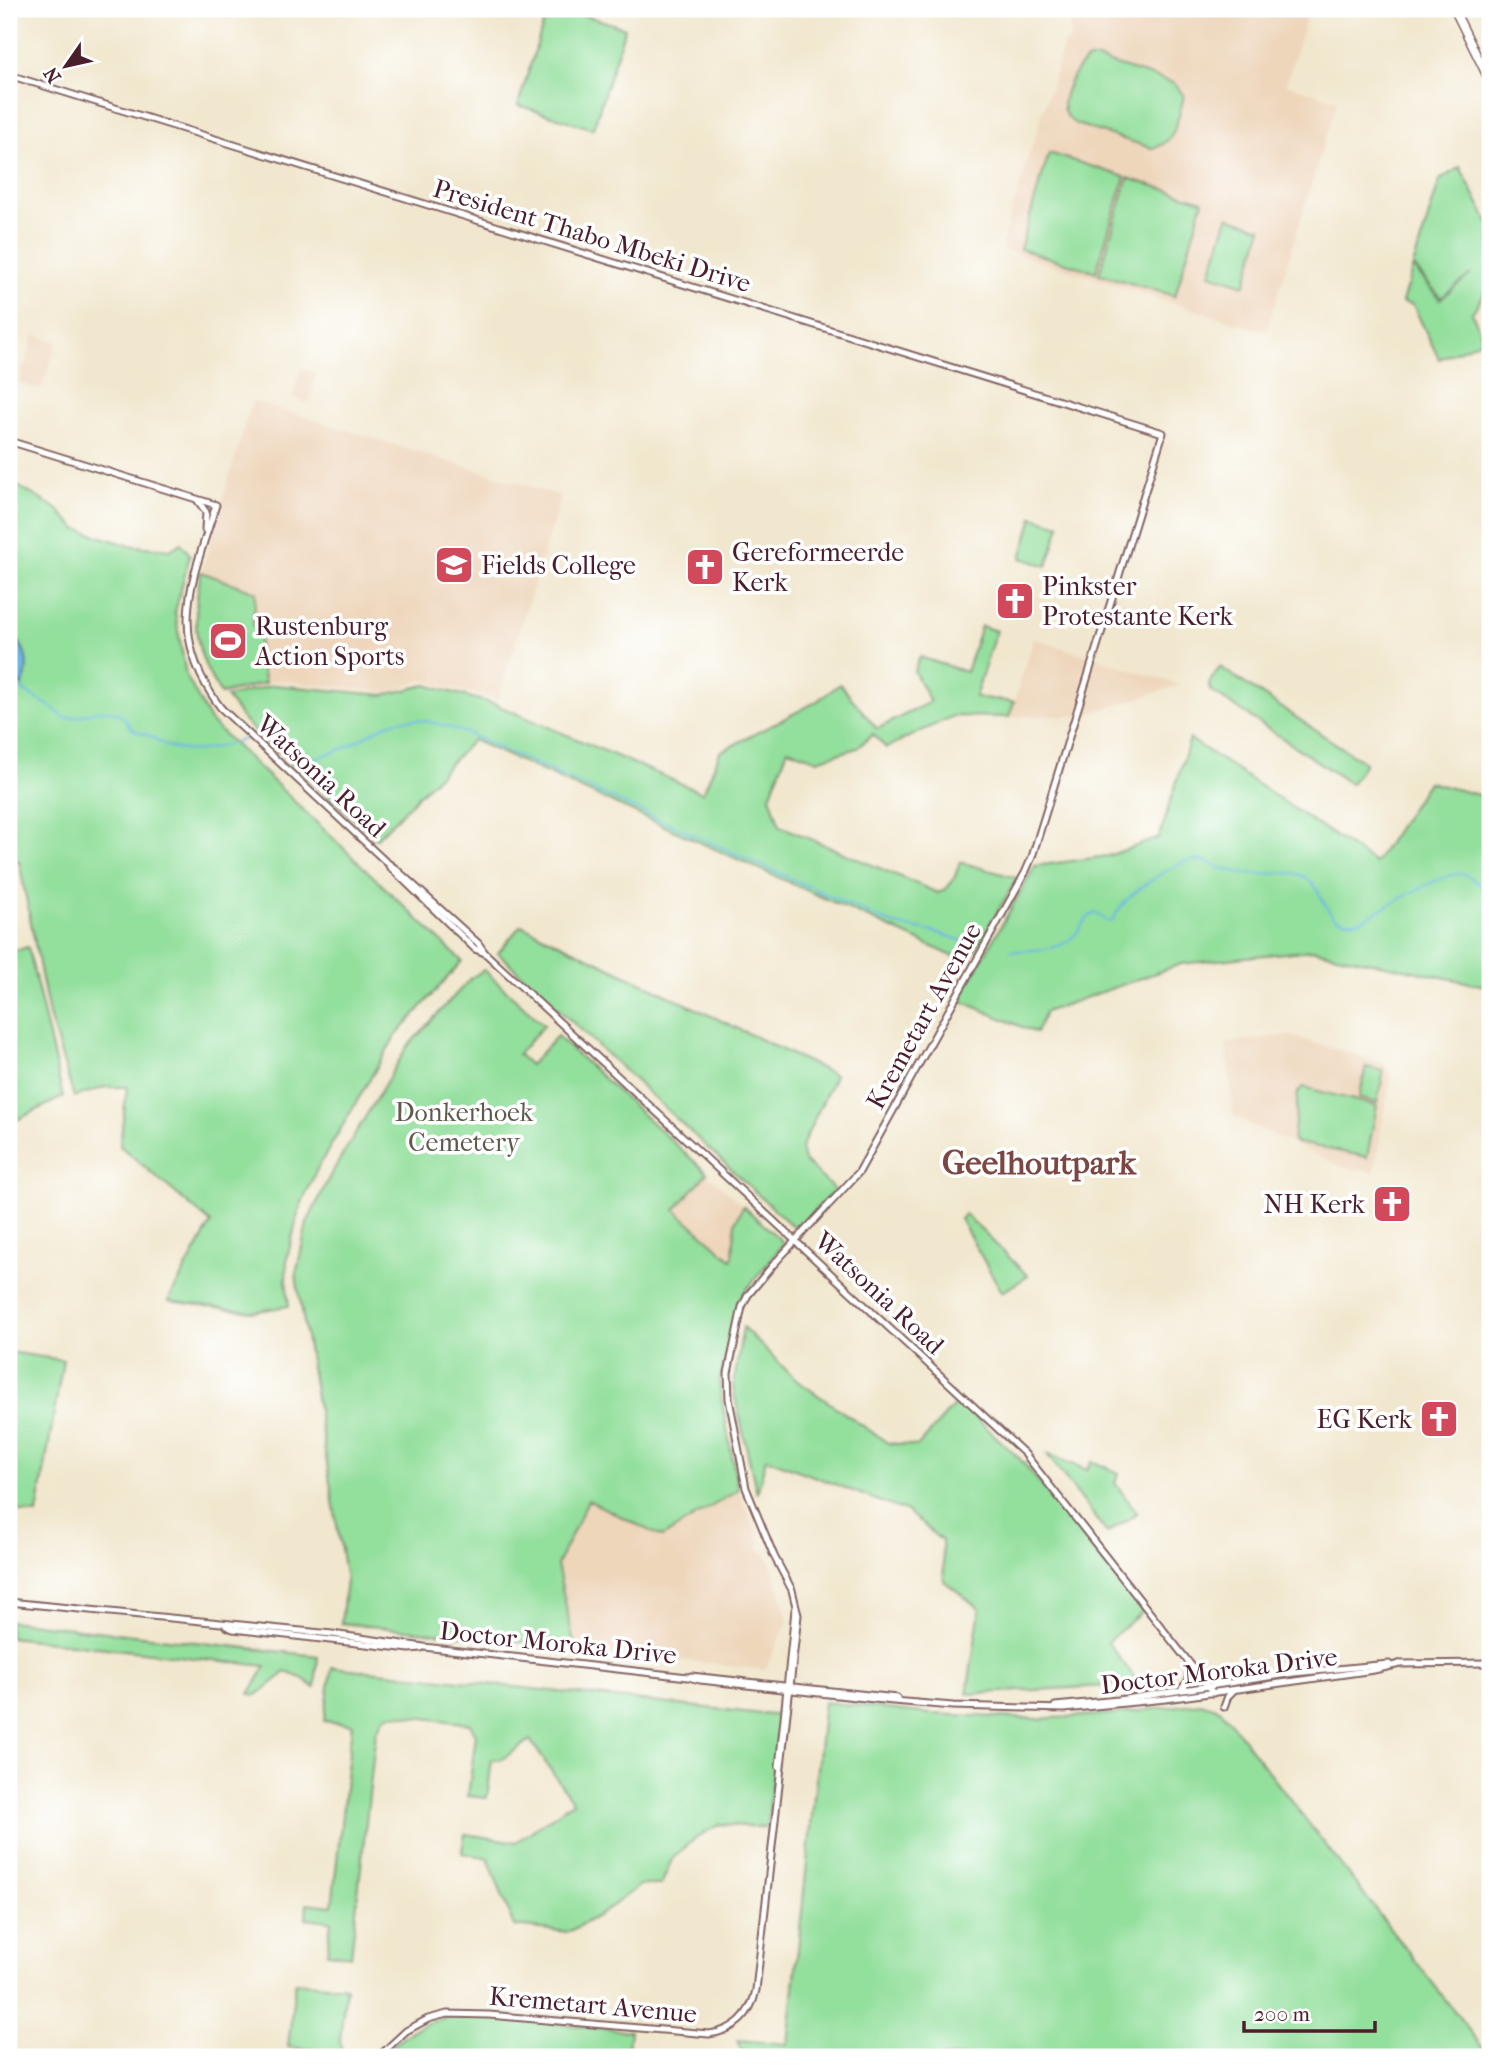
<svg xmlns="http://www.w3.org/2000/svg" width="1499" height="2066" viewBox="0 0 1499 2066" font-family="'IM FELL French Canon',serif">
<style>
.built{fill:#eed6bb}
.green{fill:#93df9c;stroke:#6e7f64;stroke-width:2}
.water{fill:#6eb7e6;stroke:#5c6b88;stroke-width:2}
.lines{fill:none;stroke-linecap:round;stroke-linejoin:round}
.stream{stroke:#6eb7e6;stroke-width:2}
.secondary-casing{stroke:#846564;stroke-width:9}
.highway-casing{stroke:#846564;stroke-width:10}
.secondary{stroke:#fff;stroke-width:5}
.highway{stroke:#fff;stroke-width:7}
.labels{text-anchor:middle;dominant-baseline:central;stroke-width:7;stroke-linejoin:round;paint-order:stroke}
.street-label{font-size:26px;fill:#4a1f2b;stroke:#fff}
.poi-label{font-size:26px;fill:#4a1f2b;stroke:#fff;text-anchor:start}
.park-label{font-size:26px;fill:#60594d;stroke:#fff}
.district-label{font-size:33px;font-weight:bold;fill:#7c4742;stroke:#fff}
</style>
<rect width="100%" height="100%" fill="#fff"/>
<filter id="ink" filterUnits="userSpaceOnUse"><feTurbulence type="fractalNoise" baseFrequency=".0143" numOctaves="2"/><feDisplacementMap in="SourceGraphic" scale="14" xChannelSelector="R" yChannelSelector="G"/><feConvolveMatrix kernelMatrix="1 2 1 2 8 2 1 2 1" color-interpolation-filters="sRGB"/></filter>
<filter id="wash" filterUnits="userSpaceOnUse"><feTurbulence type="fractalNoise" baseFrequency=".00686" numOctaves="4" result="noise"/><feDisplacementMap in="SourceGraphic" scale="28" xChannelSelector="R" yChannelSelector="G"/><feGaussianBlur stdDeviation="1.57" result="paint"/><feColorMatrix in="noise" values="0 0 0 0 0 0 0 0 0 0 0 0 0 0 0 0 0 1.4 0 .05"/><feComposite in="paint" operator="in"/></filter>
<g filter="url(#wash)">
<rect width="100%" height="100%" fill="#f1e7ce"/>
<g class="built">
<polygon points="1075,9 1309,9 1286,84 1337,101 1267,329 1263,331 1000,249 1064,44 1069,42 1072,33 1069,29"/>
<polygon points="34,335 57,342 41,390 19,383"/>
<polygon points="301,368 317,373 308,403 292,398"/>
<polygon points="252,401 561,496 498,700 422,680 390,692 279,681 265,683 262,669 257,664 261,627 253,627 256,592 201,572"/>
<polygon points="1034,639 1180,685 1081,716 1009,717"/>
<polygon points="1287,1035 1384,1063 1391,1073 1374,1172 1342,1167 1233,1116 1226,1043"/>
<polygon points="707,1173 743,1206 736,1217 731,1259 675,1209"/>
<polygon points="738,1490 761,1542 758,1548 766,1554 774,1571 788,1620 765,1670 575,1648 557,1565 588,1500 662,1537"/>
</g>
<g class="green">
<polygon points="548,9 564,9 625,28 593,129 518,105"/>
<path d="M1089 59H1097L1174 83 1184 96C1178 116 1176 146 1151 148L1076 124C1071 121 1066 117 1064 111 1060 96 1076 65 1089 59Z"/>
<polygon points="1049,153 1125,177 1096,272 1020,249"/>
<polygon points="1460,167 1490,225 1490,285 1472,313 1481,334 1481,341 1439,359 1413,305 1402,302 1413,267 1440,299 1471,274 1441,298 1413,266 1440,180"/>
<polygon points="1128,178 1203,201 1175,296 1099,274"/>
<polygon points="1228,217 1262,228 1245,285 1210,274"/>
<polygon points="18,486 57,509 77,529 127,545 170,550 181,543 190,555 175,612 186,675 210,721 462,961 394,1038 317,1169 300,1207 287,1258 286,1279 289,1306 252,1312 168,1301 211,1223 120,1146 127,1087 105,1087 74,1097 49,1015 19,861 9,862 9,492"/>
<polygon points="1033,517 1060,525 1047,566 1021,558"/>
<path d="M201 572 256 592 253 626 261 627 257 664 262 669 265 683 221 694C193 654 192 618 201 572Z"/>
<path d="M981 626 996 631 975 697 1014 702 1009 717 953 716 886 748 873 734 857 748 817 760 788 749 770 796 780 826 938 893C953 887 955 876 960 862L1017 878 968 963 473 740 376 839 246 723 226 697 274 685 384 695 426 685 494 704 703 793 720 752 816 702 840 684 877 729 930 702 914 671 920 657 966 672Z"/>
<polygon points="1220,667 1365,763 1351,784 1210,690 1209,683"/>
<polygon points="1190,739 1375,863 1428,782 1490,798 1490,987 1313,950 1181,964 1045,1012 1036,1033 959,1000 1035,866 1108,856 1159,838"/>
<polygon points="521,925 835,1075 801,1148 804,1161 835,1190 800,1225 791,1225 498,953"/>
<polygon points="28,947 63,1097 13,1122 9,1121 9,952"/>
<polygon points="484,970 544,1025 518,1054 530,1065 557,1036 707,1173 675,1210 731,1259 733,1256 735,1223 743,1206 784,1243 739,1299 719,1384 738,1490 662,1537 588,1500 557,1565 575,1648 341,1623 346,1580 296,1275 307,1223 330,1176 407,1047 471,978"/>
<polygon points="1366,1067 1384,1071 1377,1103 1359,1098"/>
<polygon points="1303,1087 1377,1106 1367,1157 1293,1142 1298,1092"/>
<polygon points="965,1214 1028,1276 1002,1292 960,1219"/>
<polygon points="743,1327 796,1380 888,1443 918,1446 958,1401 1021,1460 1143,1611 1107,1642 1140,1684 967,1694 980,1609 944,1581 942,1541 908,1512 766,1458 757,1494 733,1388"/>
<polygon points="9,1352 63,1360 37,1514 9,1510"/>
<polygon points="1047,1454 1087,1470 1092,1461 1119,1473 1115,1483 1137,1513 1107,1533"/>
<polygon points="9,1621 318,1656 315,1688 304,1679 286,1672 257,1695 249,1694 266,1666 9,1637"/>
<polygon points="332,1667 780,1716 767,1828 720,1824 696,1838 672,1859 661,1885 640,1885 603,1913 568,1932 514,1926 488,1858 462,1853 465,1834 516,1842 573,1802 530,1740 501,1760 492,1759 487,1798 468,1796 476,1735 470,1724 393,1714 385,1717 376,1732 351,1956 327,1953 331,1921 306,1918 307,1903 332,1906 352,1724 324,1721"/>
<polygon points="824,1702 931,1714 1036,1719 1115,1714 1201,1703 1220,1709 1490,2057 744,2057 737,2040 788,2044"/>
<polygon points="295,1982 346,1987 340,2039 342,2050 339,2053 288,2047"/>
<path d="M448 2017H489L630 2031 627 2057H381C403 2036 417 2023 448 2017Z"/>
</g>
<path class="water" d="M9 634C28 644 30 667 23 685L17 682 16 675 9 661Z"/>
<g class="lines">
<g class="stream">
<path d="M17 682C26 699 49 700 64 718 84 719 94 705 117 713 126 716 127 727 136 731 139 733 143 733 146 734 153 737 159 742 165 745 193 757 218 747 245 739"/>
<path d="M255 734 261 732 267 734 296 760 303 761C319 757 335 753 350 745 367 737 384 722 404 720 426 718 449 727 469 734L881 919 895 925 935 932 969 943"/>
<path d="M1011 951C1033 950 1058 952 1074 936 1083 927 1083 917 1096 913L1107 921 1111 922C1116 916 1118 909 1123 904 1135 890 1178 859 1196 860 1205 860 1214 866 1222 868 1232 872 1244 873 1254 874 1269 875 1289 870 1303 876 1329 889 1318 929 1362 920 1381 910 1442 872 1461 874 1473 875 1483 888 1490 897"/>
</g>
</g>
</g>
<g filter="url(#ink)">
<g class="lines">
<g class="secondary-casing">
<g id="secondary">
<path d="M9 75 1163 433 1032 857 1025 873 859 1172 773 1265 748 1295 742 1307 728 1373 729 1399 746 1488 774 1556 792 1590 798 1615 756 1990C751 2015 734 2031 709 2034L489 2015 447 2014 428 2019 406 2031 378 2057"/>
<path d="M9 441 216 505C191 583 166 636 221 708L385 861 396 869 478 943 485 953 1025 1454 1213 1693"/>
<polyline points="198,501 206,512 205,530"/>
<polyline points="389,866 475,949 485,953"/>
<polyline points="9,1602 332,1634 424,1647 688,1677 700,1680 893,1701 953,1706 1064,1709 1166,1699 1374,1670 1400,1664"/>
<polyline points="226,1626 233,1629 410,1649 421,1648"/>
<polyline points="1399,1664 1490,1663"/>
<polyline points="1196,1669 1211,1679 1222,1682"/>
<polyline points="691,1676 897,1698"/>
<polyline points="1182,1688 1188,1682 1189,1666"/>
<polyline points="1055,1706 1118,1700 1294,1673 1389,1664"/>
<polyline points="1224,1707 1228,1696 1233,1691"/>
<polyline points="779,1767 795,1610"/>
</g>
</g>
<g class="highway-casing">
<polyline id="highway" points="1454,9 1490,82"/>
</g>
<use href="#secondary" class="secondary"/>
<use href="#highway" class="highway"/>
</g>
</g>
<defs>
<g id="university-square" transform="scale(2.0125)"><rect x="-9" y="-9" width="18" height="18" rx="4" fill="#d1495b" stroke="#fff"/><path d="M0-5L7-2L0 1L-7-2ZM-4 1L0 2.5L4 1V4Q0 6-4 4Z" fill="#fff"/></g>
<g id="church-square" transform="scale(2.0125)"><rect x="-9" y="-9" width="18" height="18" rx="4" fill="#d1495b" stroke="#fff"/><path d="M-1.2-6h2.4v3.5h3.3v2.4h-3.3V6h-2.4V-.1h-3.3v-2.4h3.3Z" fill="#fff"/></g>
<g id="stadium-square" transform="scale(2.0125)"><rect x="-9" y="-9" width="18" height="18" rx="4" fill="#d1495b" stroke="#fff"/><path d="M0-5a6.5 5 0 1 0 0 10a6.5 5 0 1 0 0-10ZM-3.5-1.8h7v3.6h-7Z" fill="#fff"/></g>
</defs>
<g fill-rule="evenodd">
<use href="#university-square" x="454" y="565"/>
<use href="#church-square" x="705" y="567"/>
<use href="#church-square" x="1015" y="601"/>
<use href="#stadium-square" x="228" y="641"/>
<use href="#church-square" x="1392" y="1204"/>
<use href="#church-square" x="1439" y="1419"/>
</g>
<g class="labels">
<g class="street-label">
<text transform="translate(592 236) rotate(17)">President Thabo Mbeki Drive</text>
<text transform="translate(321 776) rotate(43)">Watsonia Road</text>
<text transform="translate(924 1016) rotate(-61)">Kremetart Avenue</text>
<text transform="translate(879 1293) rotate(43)">Watsonia Road</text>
<text transform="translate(558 1643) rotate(6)">Doctor Moroka Drive</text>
<text transform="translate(1219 1671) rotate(-7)">Doctor Moroka Drive</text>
<text transform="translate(593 2005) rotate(5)">Kremetart Avenue</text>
</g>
<g class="poi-label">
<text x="732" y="552">Gereformeerde<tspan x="732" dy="30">Kerk</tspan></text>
<text x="481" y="565">Fields College</text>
<text x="1042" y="586">Pinkster<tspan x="1042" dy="30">Protestante Kerk</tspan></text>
<text x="255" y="626">Rustenburg<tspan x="255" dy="30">Action Sports</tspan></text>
<text x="1365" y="1204" text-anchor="end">NH Kerk</text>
<text x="1412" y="1419" text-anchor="end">EG Kerk</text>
</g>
<g class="park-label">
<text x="464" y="1112">Donkerhoek<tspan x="464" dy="30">Cemetery</tspan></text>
</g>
<g class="district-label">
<text x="1039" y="1163">Geelhoutpark</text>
</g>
</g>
<rect width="1499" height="2066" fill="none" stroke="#fff" stroke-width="35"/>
<g transform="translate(66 66) rotate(236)" stroke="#ffffff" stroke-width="5" paint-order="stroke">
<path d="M0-5L12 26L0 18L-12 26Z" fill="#4a1f2b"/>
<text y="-10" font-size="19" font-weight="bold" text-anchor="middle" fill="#4a1f2b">N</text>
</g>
<path d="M1244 2021v10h131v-10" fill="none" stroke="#4a1f2b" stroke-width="3.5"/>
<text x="1254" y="2021" font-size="21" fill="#4a1f2b" stroke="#ffffff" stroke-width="5" paint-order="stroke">200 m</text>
</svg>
